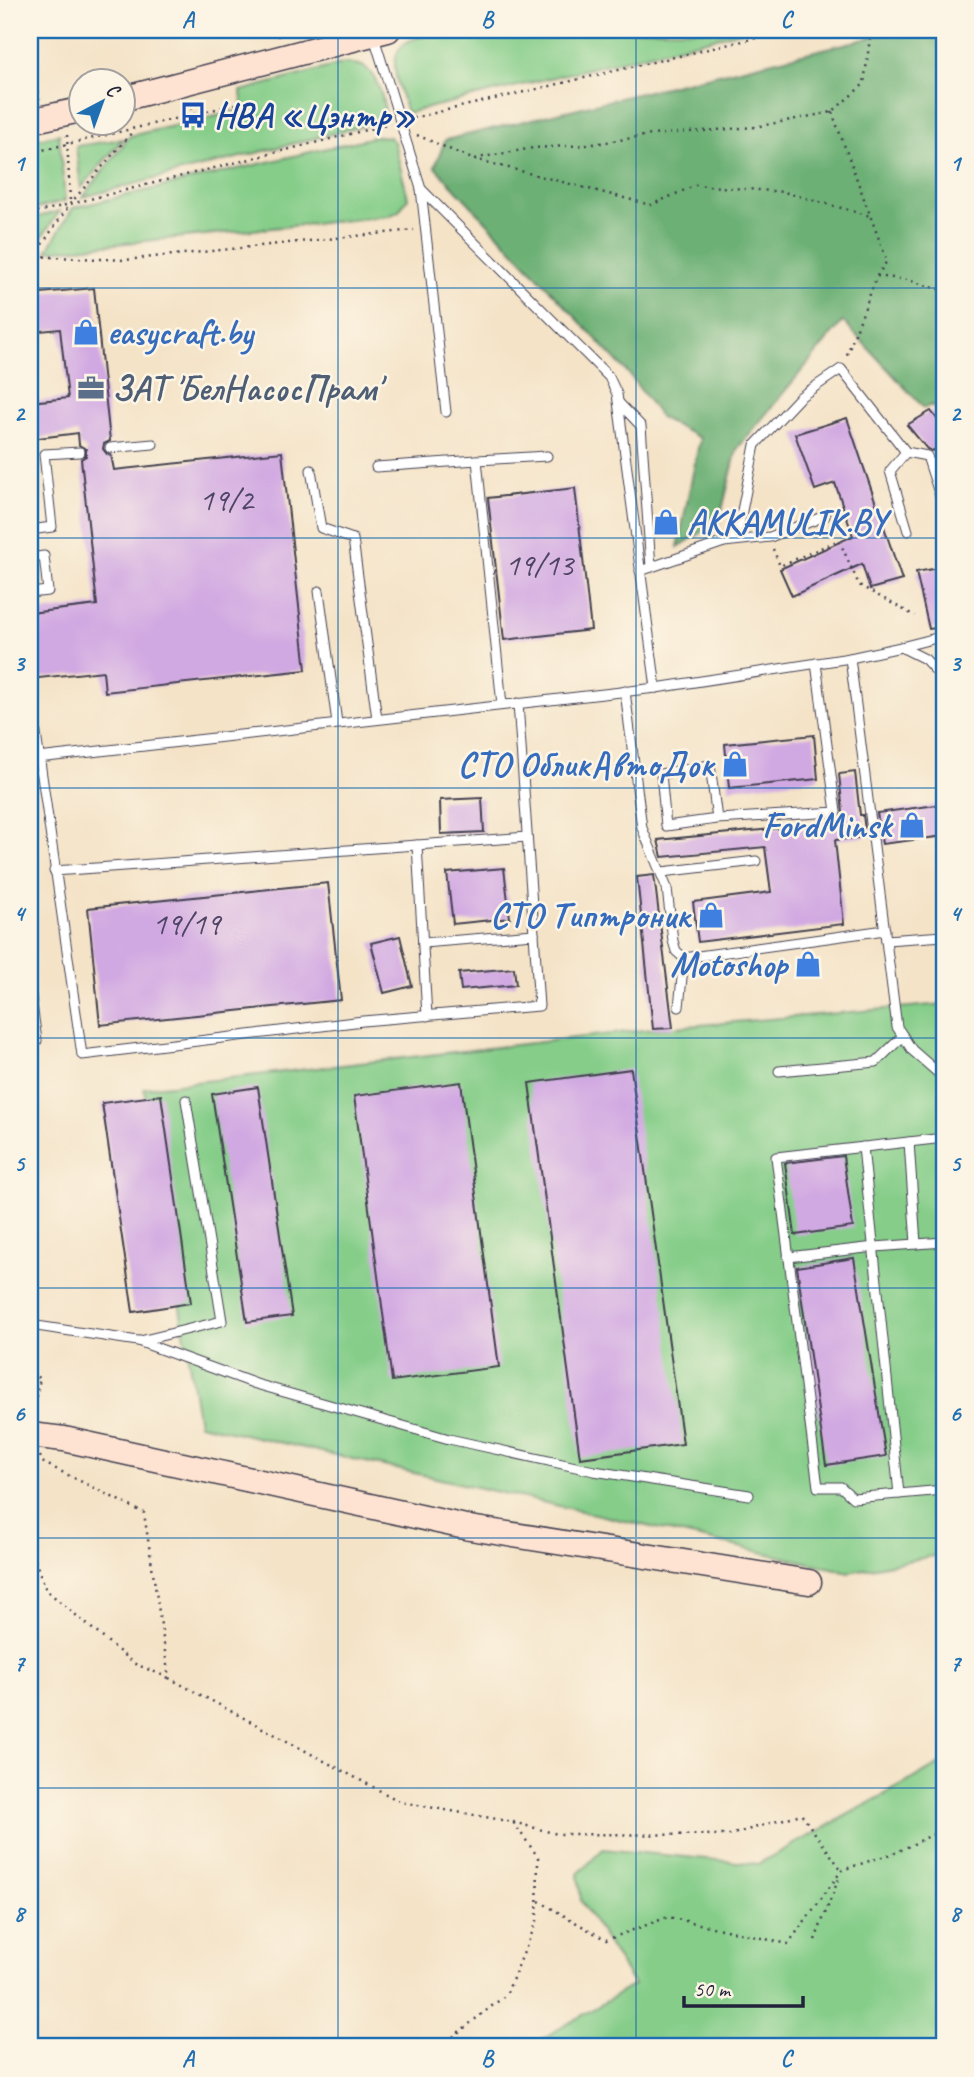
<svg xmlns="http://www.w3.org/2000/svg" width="974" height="2077" viewBox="0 0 974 2077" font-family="Caveat,sans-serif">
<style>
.green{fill:#85cd89;stroke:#547862;stroke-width:2}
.forest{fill:#6cb075;stroke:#476958;stroke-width:2}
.building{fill:#d1a9e2}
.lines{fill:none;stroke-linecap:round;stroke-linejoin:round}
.lane-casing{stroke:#423f50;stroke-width:11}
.secondary-casing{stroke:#423f50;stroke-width:27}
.path{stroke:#423f50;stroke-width:2.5;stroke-dasharray:2 5;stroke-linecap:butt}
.lane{stroke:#fff;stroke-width:9}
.secondary{stroke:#fee3d2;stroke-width:24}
.grid{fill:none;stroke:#1f6fb2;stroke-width:2;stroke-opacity:0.55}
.labels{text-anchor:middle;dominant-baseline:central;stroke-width:5;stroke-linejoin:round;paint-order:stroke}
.number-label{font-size:32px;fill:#4e4465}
.transit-label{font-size:35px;font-weight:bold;fill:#164399;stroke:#fcf5e5;text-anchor:start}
.shop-label{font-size:35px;font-weight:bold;fill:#366cbe;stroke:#fcf5e5;text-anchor:end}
.service-label{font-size:35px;font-weight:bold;fill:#4e5e75;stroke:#fcf5e5;text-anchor:start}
.neatline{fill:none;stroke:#1f6fb2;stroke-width:2.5}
.grid-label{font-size:23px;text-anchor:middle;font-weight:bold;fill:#1f6fb2}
</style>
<rect width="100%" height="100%" fill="#fcf5e5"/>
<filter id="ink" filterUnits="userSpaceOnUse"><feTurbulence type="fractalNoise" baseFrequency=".0143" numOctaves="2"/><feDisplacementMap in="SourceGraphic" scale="14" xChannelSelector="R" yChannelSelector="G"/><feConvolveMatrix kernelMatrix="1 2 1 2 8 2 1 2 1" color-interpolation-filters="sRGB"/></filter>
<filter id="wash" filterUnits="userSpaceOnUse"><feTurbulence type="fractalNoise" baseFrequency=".00686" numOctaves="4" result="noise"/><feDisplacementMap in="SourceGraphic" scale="28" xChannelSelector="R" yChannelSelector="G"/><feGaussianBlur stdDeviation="1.57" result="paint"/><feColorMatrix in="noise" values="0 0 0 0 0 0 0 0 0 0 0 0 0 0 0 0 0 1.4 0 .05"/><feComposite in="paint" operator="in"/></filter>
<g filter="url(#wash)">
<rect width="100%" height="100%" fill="#f4e3c7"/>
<g class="green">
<path d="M455 30H747L407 113C401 92 383 57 407 42 417 36 443 33 455 30Z"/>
<path d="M345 63C350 64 357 64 362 66 378 73 385 104 386 120L83 197 130 136 243 110 241 91Z"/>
<polygon points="59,134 65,201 30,210 30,141"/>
<polygon points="378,136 389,137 394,142 408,198 399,211 389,216 47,251 73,208"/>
<polygon points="123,139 81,188 76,146"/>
<polygon points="60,211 32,251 30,251 30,219"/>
<polygon points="944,1004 944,1554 849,1572 199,1424 144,1088 653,1029"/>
<polygon points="944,1762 944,2047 528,2047 634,1985 581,1901 578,1874 603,1849 758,1864"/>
</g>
<polygon class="forest" points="902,30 944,30 944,419 932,405 924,408 843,321 737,449 719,522 678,547 700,438 661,418 629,374 435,167 445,140"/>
<g id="blocks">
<g class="building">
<polygon points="94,288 110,441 104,444 103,449 107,454 111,455 114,470 282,452 306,670 105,692 103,671 30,679 30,613 97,605 81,459 86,456 86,449 79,445 78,433 30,439 30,402 68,398 60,329 30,332 30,294"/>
<polygon points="931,411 944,428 944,445 932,451 927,449 907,425"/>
<polygon points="847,418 902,580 870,589 862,564 792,596 780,569 853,536 835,483 815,490 795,434"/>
<polygon points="575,488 591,630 504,640 488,498"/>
<polygon points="944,567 944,627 929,629 916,572"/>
<polygon points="814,735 818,779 729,788 725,744"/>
<polygon points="855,772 860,815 863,815 866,837 835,840 844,924 698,942 693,902 771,892 765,847 662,857 658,840 844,822 839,774"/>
<polygon points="482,798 484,832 441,834 440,800"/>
<polygon points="944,804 944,836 882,844 877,813"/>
<polygon points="504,868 510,918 453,924 447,873"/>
<polygon points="654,875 673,1028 653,1029 637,877"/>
<polygon points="328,883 341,1000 100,1025 88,908"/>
<polygon points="400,936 412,986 384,993 371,943"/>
<polygon points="514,968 516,985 461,990 459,973"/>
<polygon points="631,1069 683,1444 580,1458 529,1083"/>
<polygon points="461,1082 499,1367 392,1381 354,1096"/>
<polygon points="258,1087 292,1316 247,1322 212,1094"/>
<polygon points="161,1095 191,1303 133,1312 102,1103"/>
<polygon points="843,1156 853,1227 795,1235 785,1163"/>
<polygon points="854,1258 886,1456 826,1465 797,1267"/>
</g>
</g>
</g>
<g filter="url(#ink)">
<use href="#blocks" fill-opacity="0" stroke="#423f50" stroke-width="2"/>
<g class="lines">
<g class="lane-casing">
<g id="lane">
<polyline points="374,37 421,189 609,377 617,394 656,688"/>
<polyline points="421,189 446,412"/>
<polyline points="619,403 641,426 651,567"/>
<polyline points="110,448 153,444"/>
<polyline points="906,452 890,471 908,531"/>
<polyline points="376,467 477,460"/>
<polyline points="311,470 321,528 353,539 377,719"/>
<polyline points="30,530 52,527 44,454 80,452"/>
<polyline points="724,542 739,526 755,445 800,397 841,369 906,452 927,456 944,508"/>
<polyline points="30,558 44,556 48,591 30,593"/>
<polyline points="640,571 724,542 770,537 825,516"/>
<polyline points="319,591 337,723"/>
<polyline points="901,647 944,636"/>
<polyline points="850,658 897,1027 912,1050 944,1078"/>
<polyline points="625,691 642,828 667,888 673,941 676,951 684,958 885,930"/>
<polyline points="502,705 477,460 547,456"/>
<polyline points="32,706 82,1055 363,1021 539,1006 518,703"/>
<polyline points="38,758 656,688 850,658 901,647 925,659 944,680"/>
<polyline points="717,819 666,826 661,774 710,765 717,819 836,812 816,663"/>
<polyline points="417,845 427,1016"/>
<polyline points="54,871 527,837"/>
<polyline points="662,872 756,861"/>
<polyline points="886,940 944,936"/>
<polyline points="423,943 534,934"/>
<polyline points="30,989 37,1041 30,1042"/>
<polyline points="679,1007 684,958"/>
<polyline points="779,1071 876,1062 903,1036"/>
<polyline points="944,1138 776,1157 818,1487 841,1487 853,1498 944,1490"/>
<polyline points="909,1142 916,1244"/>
<polyline points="863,1147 899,1494"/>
<polyline points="788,1257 875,1247 944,1242"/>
<polyline points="30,1325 138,1341 256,1384 449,1439 594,1471 749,1495"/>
<polyline points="140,1341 222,1321 186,1100"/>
</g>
</g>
<g class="secondary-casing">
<g id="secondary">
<polyline points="122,99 388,30"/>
<polyline points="30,121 80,110"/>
<polyline points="30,1435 64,1439 470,1528 809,1582"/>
</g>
</g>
<g class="path">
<polyline points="30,32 39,30"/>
<polyline points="277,36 300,30"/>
<polyline points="30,65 40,99"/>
<polyline points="190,101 193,115"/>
<polyline points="832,112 887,261 877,276 846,357"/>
<polyline points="413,118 790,30"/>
<polyline points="67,135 70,201"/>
<polyline points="417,135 472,159 533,148 587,145 651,135 755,127 832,112 864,84 871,30"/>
<polyline points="30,153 241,103"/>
<polyline points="474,159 651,205 696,185 784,192 870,216"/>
<polyline points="30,214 390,124"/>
<polyline points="30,256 125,260 414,230"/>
<polyline points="34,256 70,204 134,130"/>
<polyline points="877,276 908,280 944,291"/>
<polyline points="773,549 780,566 839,540 859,585 915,616"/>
<polyline points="30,1375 40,1378 33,1415"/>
<polyline points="40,1456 42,1462 144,1513 169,1678 401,1802 513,1822 538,1857 537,1921 506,1995 440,2047"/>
<polyline points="30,1547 46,1590 133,1663 169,1678"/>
<polyline points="513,1822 557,1834 730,1835 801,1814 841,1869"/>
<polyline points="539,1901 606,1940 668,1917 788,1944 842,1870 897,1852 944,1829"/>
<polyline points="815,1940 840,1875"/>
</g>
<use href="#lane" class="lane"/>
<use href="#secondary" class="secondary"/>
</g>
</g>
<path class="grid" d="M338 30V2047M636 30V2047M30 288H944M30 538H944M30 788H944M30 1038H944M30 1288H944M30 1538H944M30 1788H944"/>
<defs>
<g id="bus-bare" transform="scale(2.1)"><path d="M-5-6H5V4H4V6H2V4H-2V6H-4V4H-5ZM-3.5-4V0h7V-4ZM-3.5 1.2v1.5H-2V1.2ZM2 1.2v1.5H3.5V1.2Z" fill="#1a4fb4" stroke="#fcf5e5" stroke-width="2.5" paint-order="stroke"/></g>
<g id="shop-bare" transform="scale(2.1)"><path d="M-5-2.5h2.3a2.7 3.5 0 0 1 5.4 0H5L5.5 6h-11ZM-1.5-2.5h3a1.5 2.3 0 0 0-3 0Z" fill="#3f7fe0" stroke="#fcf5e5" stroke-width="2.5" paint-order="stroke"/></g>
<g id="office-bare" transform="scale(2.1)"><path d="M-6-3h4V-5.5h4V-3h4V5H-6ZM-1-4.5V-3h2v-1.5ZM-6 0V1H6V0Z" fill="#5c6f8a" stroke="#fcf5e5" stroke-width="2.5" paint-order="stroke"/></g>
</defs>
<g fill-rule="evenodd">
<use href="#bus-bare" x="193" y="115"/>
<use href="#shop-bare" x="86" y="332"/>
<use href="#office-bare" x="91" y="388"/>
<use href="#shop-bare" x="666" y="522"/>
<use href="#shop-bare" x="735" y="764"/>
<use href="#shop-bare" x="912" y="825"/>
<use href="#shop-bare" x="711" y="915"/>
<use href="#shop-bare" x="808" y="964"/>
</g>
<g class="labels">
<g class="number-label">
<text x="226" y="499">19/2</text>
<text x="539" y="564">19/13</text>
<text x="186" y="923">19/19</text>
</g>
<g class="transit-label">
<text x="214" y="115">НВА «Цэнтр»</text>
</g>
<g class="shop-label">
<text x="107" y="332" text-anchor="start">easycraft.by</text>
<text x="687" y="522" text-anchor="start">AKKAMULIK.BY</text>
<text x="714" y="764">СТО ОбликАвтоДок</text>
<text x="891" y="825">FordMinsk</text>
<text x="690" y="915">СТО Типтроник</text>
<text x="787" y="964">Motoshop</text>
</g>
<g class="service-label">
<text x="112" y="388">ЗАТ 'БелНасосПрам'</text>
</g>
</g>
<rect width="974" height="2077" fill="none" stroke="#fcf5e5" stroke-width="77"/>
<g transform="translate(102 102) rotate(41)"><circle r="33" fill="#fcf5e5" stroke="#a5a1a1" stroke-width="2"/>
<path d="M0-5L12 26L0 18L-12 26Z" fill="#1f6fb2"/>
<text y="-10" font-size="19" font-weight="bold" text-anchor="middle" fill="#22223b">С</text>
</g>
<path d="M684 1996v10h119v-10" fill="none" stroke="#22223b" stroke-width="3.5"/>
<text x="694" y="1996" font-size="21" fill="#22223b" stroke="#fcf5e5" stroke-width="5" paint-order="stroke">50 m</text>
<rect x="38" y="38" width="898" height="2000" class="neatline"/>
<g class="grid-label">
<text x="188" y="27">A</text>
<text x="487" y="27">B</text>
<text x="786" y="27">C</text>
<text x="19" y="171">1</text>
<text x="955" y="171">1</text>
<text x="19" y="421">2</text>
<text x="955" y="421">2</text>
<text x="19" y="671">3</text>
<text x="955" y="671">3</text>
<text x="19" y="921">4</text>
<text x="955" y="921">4</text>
<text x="19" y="1171">5</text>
<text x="955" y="1171">5</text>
<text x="19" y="1421">6</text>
<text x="955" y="1421">6</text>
<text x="19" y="1671">7</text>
<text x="955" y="1671">7</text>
<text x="19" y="1921">8</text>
<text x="955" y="1921">8</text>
<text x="188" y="2066">A</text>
<text x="487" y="2066">B</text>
<text x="786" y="2066">C</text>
</g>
</svg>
